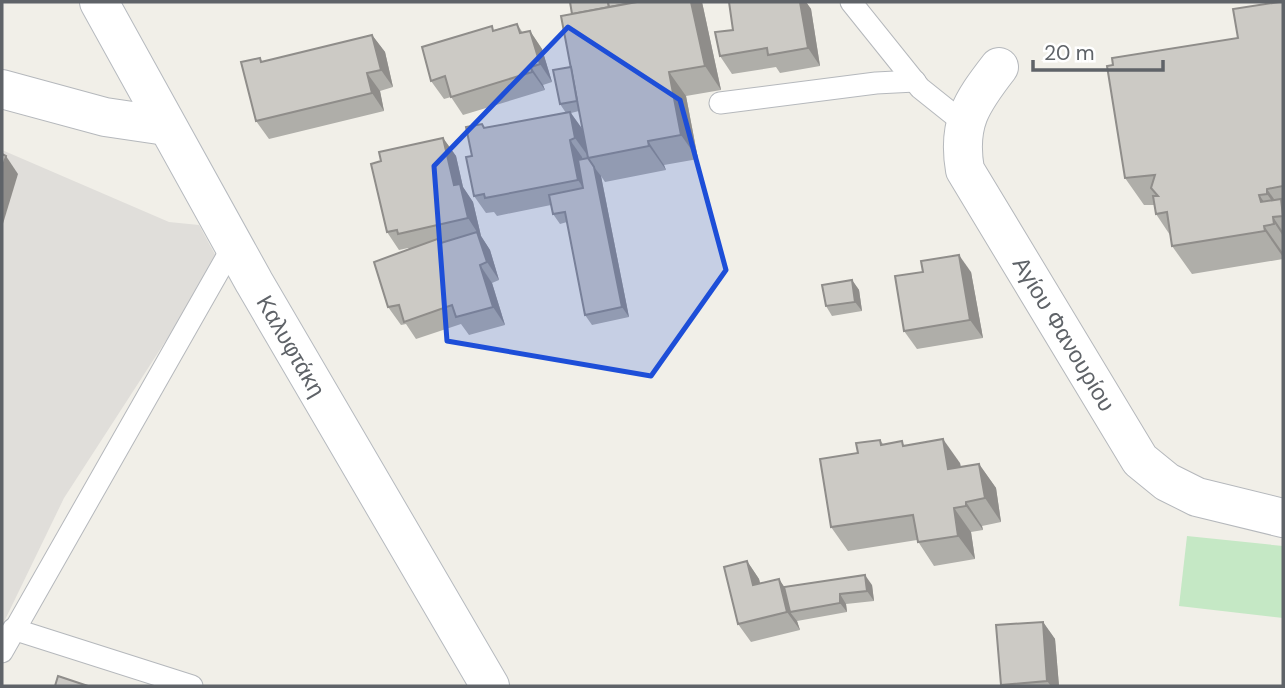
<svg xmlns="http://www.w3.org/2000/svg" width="1285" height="688" viewBox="0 0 1285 688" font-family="'DM Sans',sans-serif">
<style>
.industrial{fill:#e0deda}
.green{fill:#c5e8c5}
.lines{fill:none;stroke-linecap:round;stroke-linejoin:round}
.service-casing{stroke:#b5b8bc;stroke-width:23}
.minor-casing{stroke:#b5b8bc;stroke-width:40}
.secondary-casing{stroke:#b6babf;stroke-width:40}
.service{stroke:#fff;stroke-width:21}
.minor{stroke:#fff;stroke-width:38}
.secondary{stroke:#fff;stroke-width:38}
.wall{fill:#afaea9;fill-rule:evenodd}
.shaded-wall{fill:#8f8d8a}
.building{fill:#cccac5;stroke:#8f8d8a;stroke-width:2}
.marked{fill:#1d4ed8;fill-opacity:0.2;stroke:#1d4ed8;stroke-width:5;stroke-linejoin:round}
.labels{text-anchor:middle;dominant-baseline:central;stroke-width:6;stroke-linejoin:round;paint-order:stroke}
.street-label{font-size:23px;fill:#5f6368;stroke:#fff}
</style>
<rect width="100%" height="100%" fill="#f1efe8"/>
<polygon class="industrial" points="2,150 169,222 199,225 218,260 64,498 2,626"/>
<polygon class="green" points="1187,536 1283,546 1283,618 1179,606"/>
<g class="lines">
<g class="service-casing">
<g id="service">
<polyline points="851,2 920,88 965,124"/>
<polyline points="720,103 876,83 915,81"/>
<polyline points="13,629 192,686"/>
<polyline points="2,652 233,246"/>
</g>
</g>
<g class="minor-casing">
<g id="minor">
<path d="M999 67C971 103 957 124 965 170L1140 460 1167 482 1197 497 1283 518"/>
<polyline points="2,89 105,117 166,126"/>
</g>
</g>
<g class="secondary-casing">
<polyline id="secondary" points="99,2 254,282 490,686"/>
</g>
<use href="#service" class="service"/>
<use href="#minor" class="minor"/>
<use href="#secondary" class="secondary"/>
</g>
<g class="wall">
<path d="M570 2H702L721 90 686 96 698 159 664 165 666 170 605 182 601 176 629 317 592 325 585 315 567 222 560 224 553 214 551 205 497 216 494 212 486 213 474 196 472 156 566 113 560 104 571 67 572 14ZM579 111 583 130 571 113Z"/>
<polygon points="731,2 806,2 811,9 820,66 780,73 776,67 732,74 720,56 733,30"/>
<polygon points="1283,2 1283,259 1192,274 1172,246 1170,235 1156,214 1154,205 1144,205 1125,178 1238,38"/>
<polygon points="517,24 523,33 530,31 542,49 552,82 543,85 545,90 463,115 451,97 444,99 431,81 494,30"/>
<polygon points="372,35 385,52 393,87 380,91 384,111 269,139 256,121 262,62"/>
<polygon points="443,138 456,156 463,187 473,202 481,236 490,250 499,280 492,283 505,325 469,335 461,324 416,339 406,324 401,325 388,307 409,249 408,248 399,250 387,232 381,161"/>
<polygon points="923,272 971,272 983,338 917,349 904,331"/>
<polygon points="852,280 859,290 862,311 832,316 826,306"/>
<polygon points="880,440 883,444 906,445 960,463 961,467 979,464 996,488 1001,522 982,526 983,530 971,532 975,559 934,566 917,540 848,551 831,527 858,453"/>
<polygon points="747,561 759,579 760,583 779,579 784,587 872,585 874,601 846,604 847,612 797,621 800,630 751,642 738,624"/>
<polygon points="1043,622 1055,639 1059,686 1002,686 1001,685"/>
</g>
<g class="shaded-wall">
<polygon points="691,2 702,2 721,90 705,66"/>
<polygon points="800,2 806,2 811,9 820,66 808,48"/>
<polygon points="530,31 542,49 552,82 540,64"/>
<polygon points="372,35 385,52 393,87 381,70"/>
<polygon points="531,67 543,85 545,90 532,72"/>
<polygon points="669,72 686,96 698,159 681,135"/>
<polygon points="367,73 380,91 384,111 372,93"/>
<polygon points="570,112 583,130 588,156 575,138"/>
<polygon points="443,138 456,156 463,187 473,202 481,236 490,250 499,280 487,262 477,232 468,218 454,185"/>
<polygon points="570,140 582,157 590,198 578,180"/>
<polygon points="648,141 664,165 666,170 649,146"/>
<polygon points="6,156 18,174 2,227 2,169"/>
<polygon points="594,167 601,176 629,317 622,307"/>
<polygon points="1267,189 1283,212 1283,216 1267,194"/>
<polygon points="1259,195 1275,217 1273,217 1283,232 1283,236 1261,202"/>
<polygon points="1264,226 1283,253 1283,257 1265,231"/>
<polygon points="959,255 971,272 983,338 970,320"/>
<polygon points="480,265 492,283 505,325 493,307"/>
<polygon points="852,280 859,290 862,311 855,302"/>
<polygon points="943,439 960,463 965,493 948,469"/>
<polygon points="979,464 996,488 1001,522 985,498"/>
<polygon points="966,502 982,526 983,530 966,506"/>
<polygon points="954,508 971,532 975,559 958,536"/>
<polygon points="747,561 759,579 765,603 753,585"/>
<polygon points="865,575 872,585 874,601 867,591"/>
<polygon points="779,579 791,597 790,612 797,621 800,630 787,612"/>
<polygon points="840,594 846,604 847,612 840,603"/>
<polygon points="1043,622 1055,639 1059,686 1051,686 1047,681"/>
</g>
<g class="building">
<polygon points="570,2 608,2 609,7 572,14"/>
<polygon points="608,2 637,2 609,7"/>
<polygon points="637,2 691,2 705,66 669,72 681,135 648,141 649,146 588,158 561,16"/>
<polygon points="729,2 800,2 808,48 768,55 767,48 720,56 715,32 733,30"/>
<polygon points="1279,2 1283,2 1283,186 1267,189 1267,194 1259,195 1261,202 1281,199 1283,216 1273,217 1274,224 1264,226 1265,231 1172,246 1167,212 1156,214 1153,196 1158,196 1151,188 1155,175 1125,178 1107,66 1113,65 1112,58 1238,38 1233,9"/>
<polygon points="517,24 520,33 530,31 540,64 531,67 532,72 451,97 445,76 431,81 422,47 492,26 493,31"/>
<polygon points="372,35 381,70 367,73 372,93 256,121 241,62 260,58 261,62"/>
<polygon points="571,67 577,101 560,104 553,70"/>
<polygon points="570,112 575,138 570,140 578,180 485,198 484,194 474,196 466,157 472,156 466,127 482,124 484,128"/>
<polygon points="443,138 454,185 460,184 468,218 398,234 397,230 387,232 371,164 381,161 379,152"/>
<polygon points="2,154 6,156 2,169"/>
<polygon points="588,158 594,167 622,307 585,315 565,212 553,214 549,195 583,188 578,160"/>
<polygon points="477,232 487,262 480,265 493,307 456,317 452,305 404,322 399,305 388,307 374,262 440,238 441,243"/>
<polygon points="959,255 970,320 904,331 895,276 923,272 921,261"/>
<polygon points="852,280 855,302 826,306 822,285"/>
<polygon points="943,439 948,469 979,464 985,498 966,502 966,506 954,508 958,536 918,542 913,515 831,527 820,459 858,453 856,443 880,440 881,445 902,441 903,446"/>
<polygon points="747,561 753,585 779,579 787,612 738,624 724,567"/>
<polygon points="865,575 867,591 840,594 840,603 790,612 784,587"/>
<polygon points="1043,622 1047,681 1001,685 996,625"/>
<polygon points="58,676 88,686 55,686"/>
</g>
<path class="marked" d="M568 27 680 100 726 270 651 376 447 341 434 166Z"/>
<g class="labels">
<g class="street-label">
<text transform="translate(1064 334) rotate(59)">Αγίου Φανουρίου</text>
<text transform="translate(291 346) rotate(60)">Καλυφτάκη</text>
</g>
</g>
<rect width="1285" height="688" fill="none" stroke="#5f6368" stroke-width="7"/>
<path d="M1033 60v10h130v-10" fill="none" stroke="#5f6368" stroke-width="3.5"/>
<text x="1044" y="60" font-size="21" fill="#5f6368" stroke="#ffffff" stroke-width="5" paint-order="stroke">20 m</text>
</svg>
